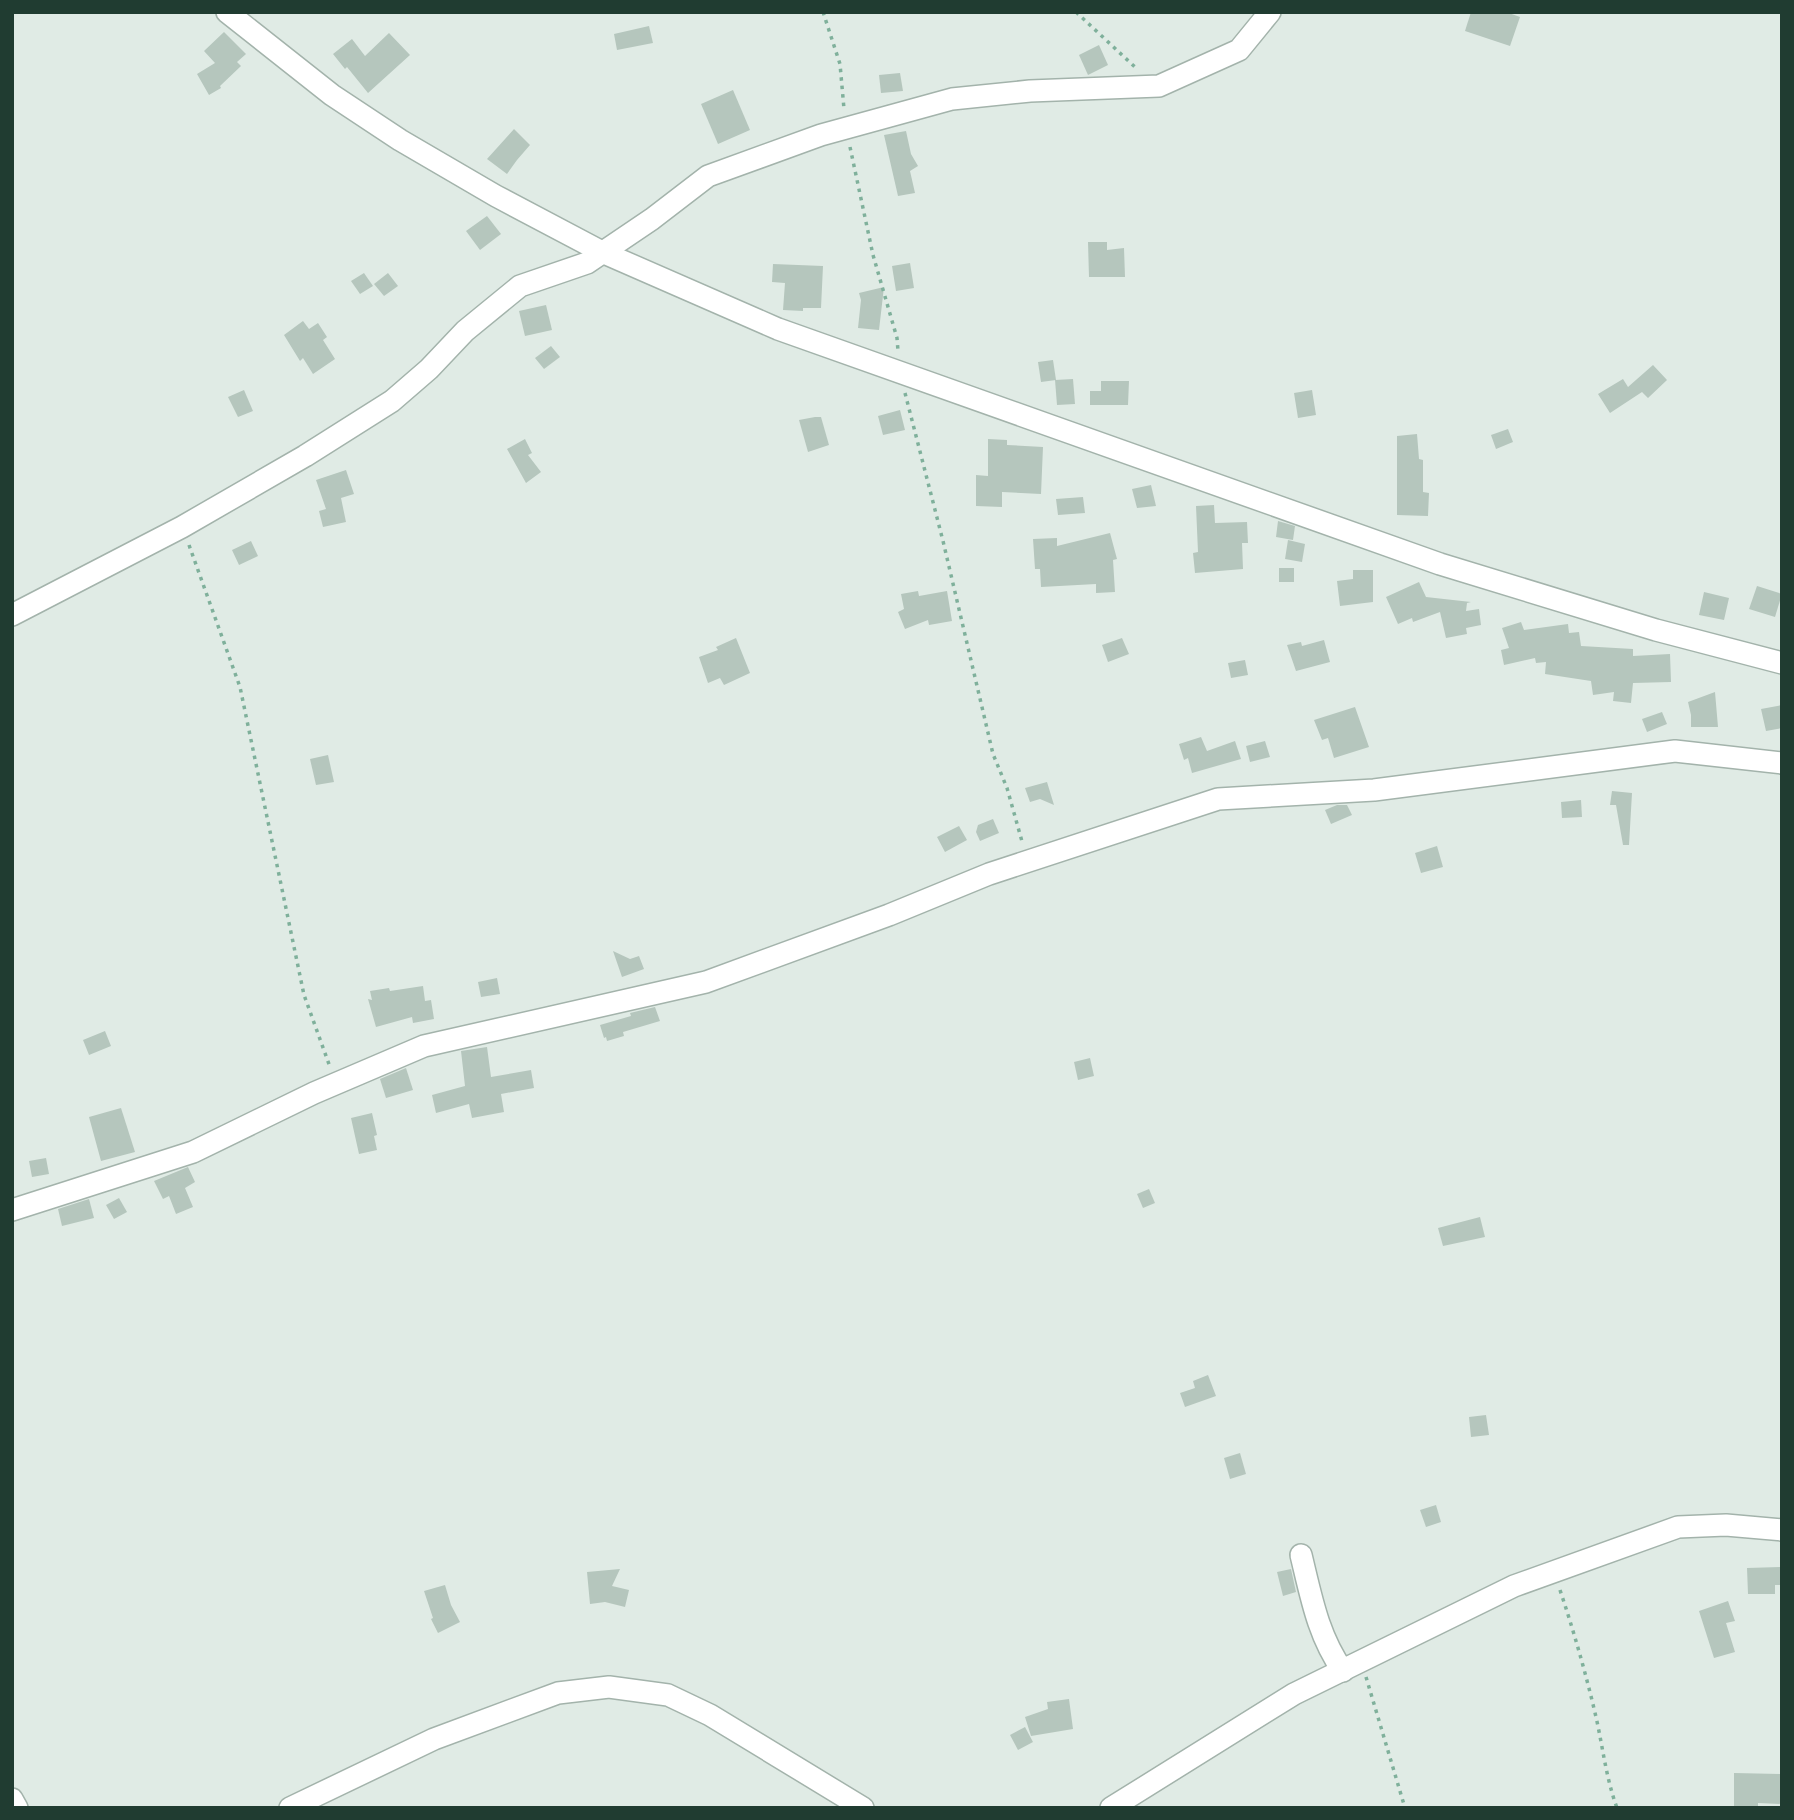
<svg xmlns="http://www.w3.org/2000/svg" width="1794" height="1820" viewBox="0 0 1794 1820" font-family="'DejaVu Sans',sans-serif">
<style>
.building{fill:#b5c6bd}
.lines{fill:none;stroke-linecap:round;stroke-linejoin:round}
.minor-casing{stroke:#a3b3ab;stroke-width:24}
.path{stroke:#7fb09b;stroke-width:3.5;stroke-dasharray:3.5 5;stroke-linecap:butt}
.minor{stroke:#fff;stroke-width:21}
</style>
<rect width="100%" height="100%" fill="#e0ebe5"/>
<g class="building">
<polygon points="1471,12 1506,12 1520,17 1510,46 1465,31"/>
<polygon points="649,26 653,43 617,50 614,34"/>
<polygon points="224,32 246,54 237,62 241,66 220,86 221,88 209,95 197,74 215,63 204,51"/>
<polygon points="389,33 410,55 368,93 347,67 345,69 333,54 352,39 365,56"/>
<polygon points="1099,45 1108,65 1088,75 1079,55"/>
<polygon points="900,73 903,91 881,93 879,75"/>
<polygon points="733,90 750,130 718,144 701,104"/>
<polygon points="514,129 530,145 517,160 507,174 487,159"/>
<polygon points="906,131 911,154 918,166 910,171 915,193 898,196 884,135"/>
<polygon points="487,216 501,234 480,250 466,231"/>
<polygon points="1088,242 1107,242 1107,250 1124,248 1125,277 1089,277"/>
<polygon points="910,263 914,288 896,291 892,266"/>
<polygon points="773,264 823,266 821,308 803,308 803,311 783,310 785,283 772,282"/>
<polygon points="364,273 373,286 360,294 351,281"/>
<polygon points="388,273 398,286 384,296 374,284"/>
<polygon points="884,287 879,330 858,328 861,300 859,293"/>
<polygon points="546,305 552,330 525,336 519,311"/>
<polygon points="303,321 309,329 318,323 327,337 323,340 335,359 313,374 303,358 300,361 284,335"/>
<polygon points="551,346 560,357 544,369 535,358"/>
<polygon points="1053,360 1056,380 1041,382 1038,362"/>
<polygon points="1653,365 1667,380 1648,398 1642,392 1610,413 1598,394 1623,379 1628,387"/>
<polygon points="1073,379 1075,404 1057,405 1055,380"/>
<polygon points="1101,381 1129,381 1128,405 1090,405 1090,391 1101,391"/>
<polygon points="244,390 253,411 238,417 228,397"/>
<polygon points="1312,390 1316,415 1298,418 1294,393"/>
<polygon points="900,410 905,430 883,435 878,416"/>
<polygon points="815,417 821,417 829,445 808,452 799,420"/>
<polygon points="1508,429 1513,442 1496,449 1491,435"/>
<polygon points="1417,434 1419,459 1423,460 1423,492 1429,493 1428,516 1397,515 1397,436"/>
<polygon points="525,439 532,453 528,455 541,472 526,483 507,449"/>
<polygon points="988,439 1007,440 1007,445 1043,447 1041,494 1002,492 1002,507 976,506 976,475 988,476"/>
<polygon points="346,470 354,494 341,498 346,522 323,527 319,511 326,509 316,480"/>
<polygon points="1151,485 1156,506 1137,508 1132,489"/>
<polygon points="1083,497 1085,513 1058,515 1056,499"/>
<polygon points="1214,505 1215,523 1247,522 1248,543 1242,543 1243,569 1195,573 1193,553 1198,552 1196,506"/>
<polygon points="1278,521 1295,526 1293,540 1276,537"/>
<polygon points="1110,533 1117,559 1113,560 1115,592 1096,593 1096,584 1041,587 1040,569 1035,569 1033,539 1057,538 1057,546"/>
<polygon points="1288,540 1305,544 1302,562 1285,559"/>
<polygon points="251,541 258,556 239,565 232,550"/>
<rect x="1279" y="568" width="15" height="14"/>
<polygon points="1353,570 1373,570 1373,602 1340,606 1337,581 1353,579"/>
<polygon points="1419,582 1426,597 1471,602 1467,603 1466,611 1479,609 1481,625 1466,628 1467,634 1446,638 1440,612 1413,622 1412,618 1398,624 1386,597"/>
<polygon points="1757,586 1782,594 1775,617 1749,609"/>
<polygon points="918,591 919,596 947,591 952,621 929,625 928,620 905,629 898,612 904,609 901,594"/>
<polygon points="1704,592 1729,598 1724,620 1699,615"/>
<polygon points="1521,622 1524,630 1568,624 1569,633 1579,632 1581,646 1633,649 1633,656 1670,654 1671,682 1633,683 1631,703 1613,701 1614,692 1593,695 1591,681 1545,674 1546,662 1536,663 1535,658 1504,665 1501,650 1509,648 1502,628"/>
<polygon points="736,638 750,673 724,685 720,678 708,683 699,657 718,650 716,647"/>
<polygon points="1122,638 1129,654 1108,662 1102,645"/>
<polygon points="1324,640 1330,662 1296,671 1287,645 1301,642 1302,646"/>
<polygon points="1245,660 1248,675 1231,678 1228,663"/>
<polygon points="1715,692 1718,727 1691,727 1691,715 1688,702"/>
<polygon points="1782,705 1782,728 1766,731 1761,709"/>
<polygon points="1355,707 1369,747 1334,758 1328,738 1322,740 1314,720"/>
<polygon points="1662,712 1667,724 1647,732 1642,719"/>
<polygon points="1201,737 1207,751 1235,741 1241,759 1192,773 1188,758 1184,760 1179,744"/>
<polygon points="1265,741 1270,757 1250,762 1246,746"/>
<polygon points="328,755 334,782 316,785 310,759"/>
<polygon points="1047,782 1054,805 1040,799 1030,802 1025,788"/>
<polygon points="1612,791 1632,793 1629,845 1623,845 1616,805 1610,805"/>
<polygon points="1581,800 1582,817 1562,818 1561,802"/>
<polygon points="1337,805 1347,805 1352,815 1331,824 1325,810"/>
<polygon points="993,819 999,833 980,841 976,832 978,825"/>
<polygon points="959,826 967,840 945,852 937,837"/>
<polygon points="1437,846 1443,867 1421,873 1415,853"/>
<polygon points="613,951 630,959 639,956 644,969 622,977"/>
<polygon points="497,978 500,994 481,997 478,982"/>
<polygon points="423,986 425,1001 431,1000 434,1019 413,1023 412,1017 376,1027 368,999 372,1000 370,991 389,988 390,991"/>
<polygon points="655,1007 660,1021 623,1032 624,1036 607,1041 606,1037 604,1038 600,1025 631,1016 630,1013"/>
<polygon points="105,1031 111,1046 89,1055 83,1040"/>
<polygon points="487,1047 491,1077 531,1070 534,1088 501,1094 504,1112 472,1118 469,1104 436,1113 432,1095 465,1086 461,1051"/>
<polygon points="1090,1058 1094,1076 1078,1080 1074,1062"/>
<polygon points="406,1068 413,1090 386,1098 380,1079"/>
<polygon points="121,1108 135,1152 101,1161 89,1117"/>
<polygon points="372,1113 377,1135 374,1136 377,1150 359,1154 351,1118"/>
<polygon points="46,1158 49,1174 32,1177 29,1161"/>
<polygon points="188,1167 195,1182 185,1188 193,1207 176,1214 169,1196 163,1199 154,1181"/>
<polygon points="1149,1189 1155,1203 1143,1208 1137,1194"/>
<polygon points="119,1198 127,1212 114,1219 106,1205"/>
<polygon points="89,1199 94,1218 62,1226 58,1209"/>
<polygon points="1480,1217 1485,1237 1443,1246 1438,1228"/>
<polygon points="1208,1375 1216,1396 1185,1407 1180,1393 1195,1388 1193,1381"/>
<polygon points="1486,1415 1489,1435 1471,1437 1469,1417"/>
<polygon points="1240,1453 1246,1474 1230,1479 1224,1458"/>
<polygon points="1436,1505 1441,1522 1426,1527 1420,1510"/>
<polygon points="1782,1567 1782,1585 1775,1585 1775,1594 1748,1594 1747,1568"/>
<polygon points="620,1569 612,1586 629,1590 625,1607 605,1602 590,1604 587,1572"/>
<polygon points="1291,1569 1296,1592 1283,1596 1277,1572"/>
<polygon points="445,1585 451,1605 460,1622 438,1633 431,1619 433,1618 424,1591"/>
<polygon points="1728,1601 1735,1621 1726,1623 1735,1652 1714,1658 1699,1611"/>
<polygon points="1069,1699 1073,1729 1031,1736 1025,1717 1048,1709 1047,1702"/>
<polygon points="1025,1727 1033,1742 1018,1750 1010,1735"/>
<polygon points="1734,1773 1782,1774 1782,1804 1758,1803 1758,1808 1734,1808"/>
</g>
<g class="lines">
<g class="minor-casing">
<g id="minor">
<polyline points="227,12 332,95 400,140 496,196 604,253 778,329 1440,564 1656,630 1782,663"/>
<polyline points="12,615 182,527 305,456 392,401 429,369 465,331 520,286 587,263 652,219 708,176 821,135 952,99 1030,91 1159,86 1239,50 1270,12"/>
<polyline points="12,1210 193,1152 314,1093 424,1046 706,982 889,915 989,874 1218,799 1374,790 1675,751 1782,763"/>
<path d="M1301 1555C1311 1596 1318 1636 1343 1671"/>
<polyline points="12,1799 17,1808"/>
<polyline points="290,1808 434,1739 558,1693 609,1687 668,1695 710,1715 863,1808"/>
<polyline points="1111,1808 1294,1694 1514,1586 1678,1527 1726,1525 1782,1530"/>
</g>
</g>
<g class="path">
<polyline points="823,12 840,64 844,109"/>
<polyline points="1076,12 1136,68"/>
<polyline points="850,147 873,255 897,338 898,351"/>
<polyline points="905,393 943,541 993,754 1007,788 1023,845"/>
<polyline points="189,545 240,687 304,995 330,1067"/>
<path d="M1560 1590C1574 1632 1586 1674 1596 1717 1603 1748 1606 1778 1617 1808"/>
<polyline points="1366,1677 1405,1808"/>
</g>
<use href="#minor" class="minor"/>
</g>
<rect width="1794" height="1820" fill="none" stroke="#203c31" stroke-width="28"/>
</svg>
